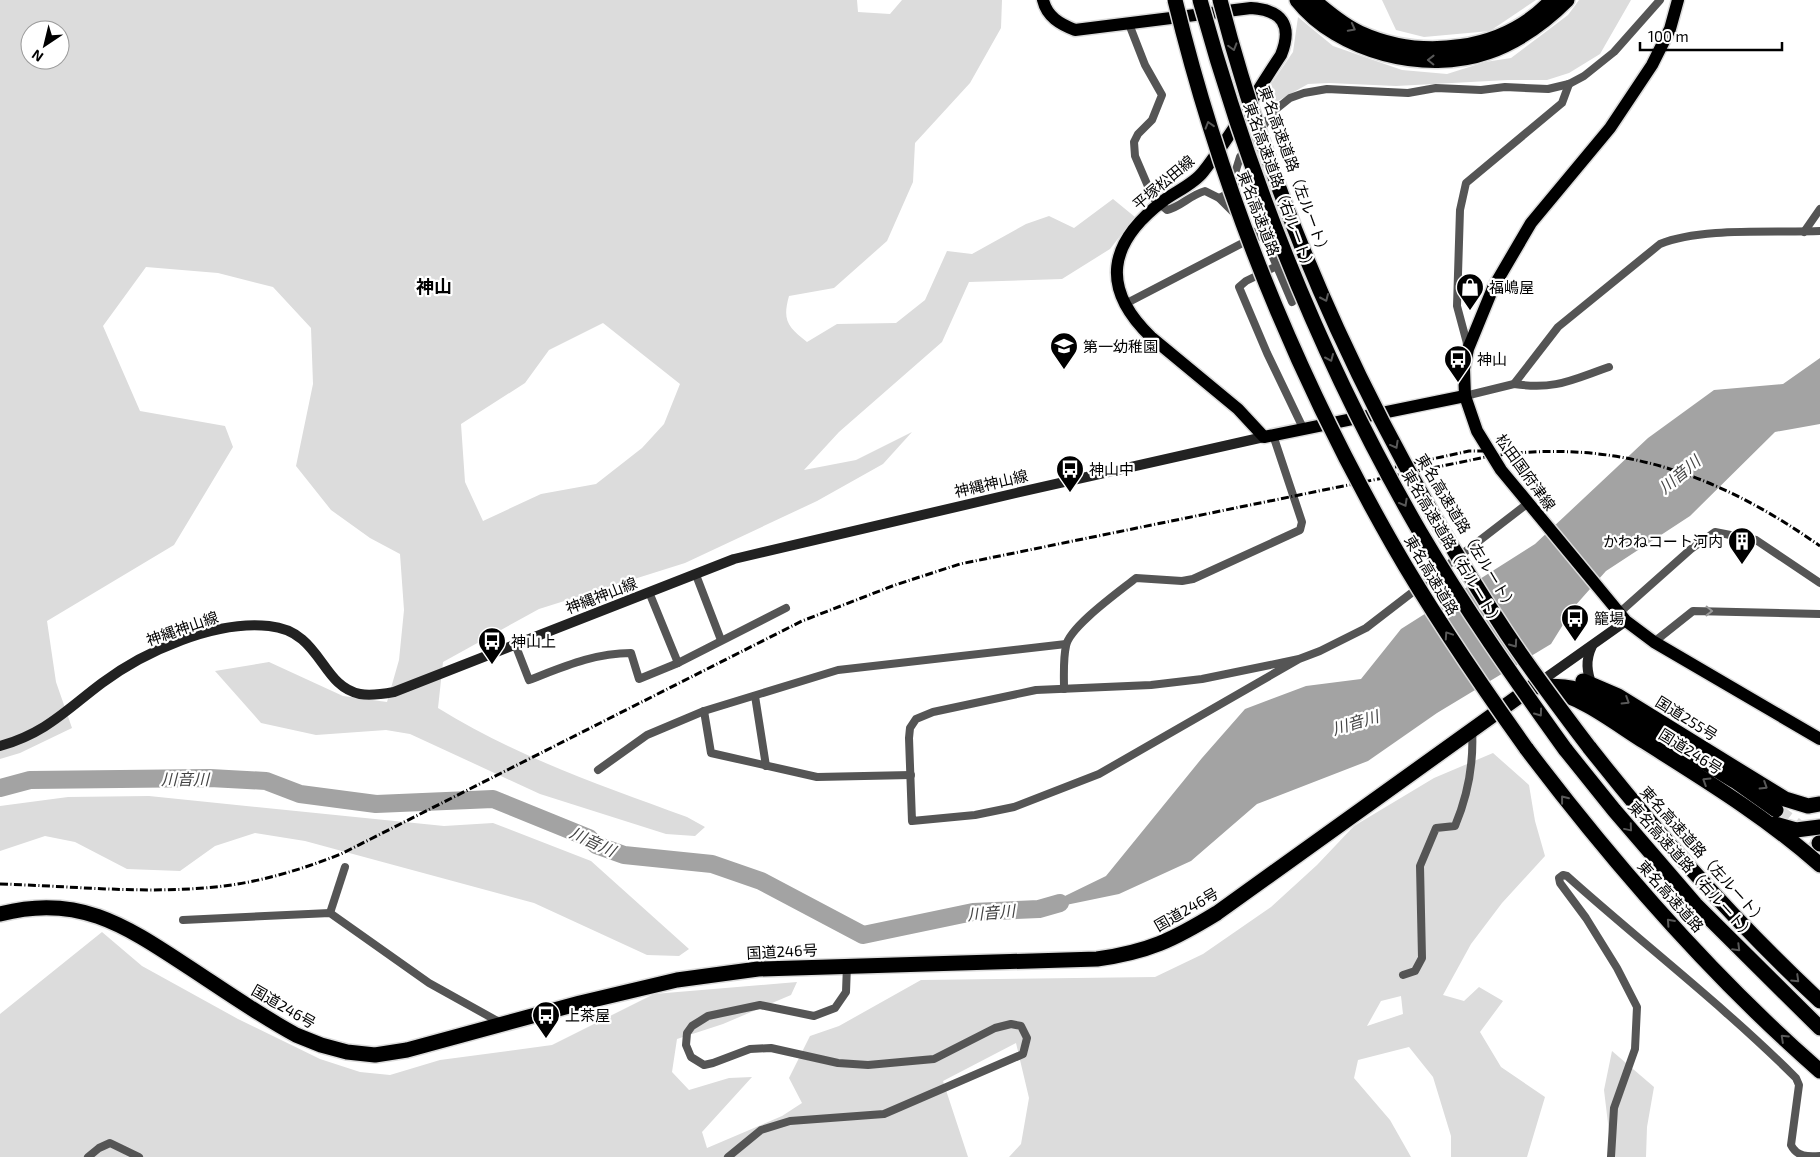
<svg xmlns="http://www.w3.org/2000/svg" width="1820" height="1157" viewBox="0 0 1820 1157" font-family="'Exo 2','Noto Sans JP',sans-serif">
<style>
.green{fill:#dcdcdc;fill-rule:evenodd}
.water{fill:#a3a3a3}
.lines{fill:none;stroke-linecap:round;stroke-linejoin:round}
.river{stroke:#a3a3a3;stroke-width:18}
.highway-tunnel{stroke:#d9d9d9;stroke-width:15;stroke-dasharray:15 8;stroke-linecap:butt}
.primary-casing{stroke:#dbdbdb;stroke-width:15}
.highway-casing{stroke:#dbdbdb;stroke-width:18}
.street{stroke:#555;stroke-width:8}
.secondary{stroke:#222;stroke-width:10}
.primary{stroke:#000;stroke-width:12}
.highway{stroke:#000;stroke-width:15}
.rail{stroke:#000;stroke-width:3;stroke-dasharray:8 2.5 1 2.5;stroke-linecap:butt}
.highway-bridge-casing{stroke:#dbdbdb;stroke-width:18;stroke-linecap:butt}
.highway-bridge{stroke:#000;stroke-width:15}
.oneway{stroke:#595959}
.oneway2{stroke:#999}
.labels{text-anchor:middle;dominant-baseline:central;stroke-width:4.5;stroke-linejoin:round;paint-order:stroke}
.street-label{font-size:15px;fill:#000;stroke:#fff}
.poi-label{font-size:15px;fill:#000;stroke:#fff;text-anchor:start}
.water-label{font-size:16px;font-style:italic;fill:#444;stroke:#fff}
.quarter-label{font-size:18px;font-weight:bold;fill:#000;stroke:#fff}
</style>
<rect width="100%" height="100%" fill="#fff"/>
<g class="green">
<path d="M0 0H857L858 12 890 14 902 0H1002L1001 28 970 83 915 143 913 182 887 241 834 288 789 296C782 321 788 327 807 342L837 324 896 323 925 300 947 251 972 254 1026 224 1049 216 1074 228 1113 199 1135 217 1110 249 1062 279 969 282 942 342 839 432 804 470 856 460 912 432 883 464 817 501 685 563 539 609 443 662 438 708C515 756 602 786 687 817L705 827 695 836 666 834 540 794 410 734 386 730 316 735 261 723 215 671 269 662 343 696 387 702 399 660 404 610 400 554 370 538 331 510 296 466 313 384 311 328 273 287 218 273 146 267 103 326 140 411 225 426 233 447 174 545 47 621 56 682 72 728 20 753 0 759ZM30 30H60V60H30ZM603 323 680 384 664 424 642 448 596 484 541 494 483 521 465 482 461 424 525 383 549 350Z"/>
<polygon points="1382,0 1536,0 1490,31 1424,37 1396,30"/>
<polygon points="1579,0 1631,0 1600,54 1569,73 1547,80 1508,80 1396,86 1329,83 1308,84 1278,101 1267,111 1262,97 1293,52 1298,17 1333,46 1402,70 1447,74 1485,62 1511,58 1568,15"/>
<path d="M1493 753 1529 785 1535 821 1545 856 1502 903 1471 944 1443 995 1464 1001 1479 987 1503 1001 1480 1032 1501 1067 1545 1097 1527 1157H1451V1136L1433 1077 1409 1047 1358 1060 1354 1078 1390 1120 1411 1157H1009L1021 1144 1029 1098 1016 1043 943 1081 968 1157H0V1014L102 932 142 966 238 1019 320 1059 360 1072 390 1075 440 1060 552 1045 654 994 797 982 791 995 723 1024 677 1039 672 1072 689 1090 729 1078 752 1077 702 1132 707 1148 782 1116 802 1103 789 1078 810 1036 839 1026 921 980 1155 977 1203 954 1271 907 1317 865 1354 826 1434 778ZM1401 996 1403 1014 1367 1026 1381 1001Z"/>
<polygon points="149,796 444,826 493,823 591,861 689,949 679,956 647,955 534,903 305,841 255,833 215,846 180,871 127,869 75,842 45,836 0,851 0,806 68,797"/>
<polygon points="1612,1051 1654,1087 1647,1127 1646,1157 1612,1157 1604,1090"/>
</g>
<polygon class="water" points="1820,358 1820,424 1775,432 1690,516 1606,571 1574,607 1551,644 1437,713 1368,761 1257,804 1191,861 1119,894 1032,912 1106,876 1202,758 1245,709 1306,686 1361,679 1401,629 1535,544 1648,438 1714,390 1783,384"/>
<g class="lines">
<polyline class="river" points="0,788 30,780 210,778 266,781 300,794 376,804 493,799 589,838 596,845 624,855 712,864 761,881 863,935 973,912 1039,909 1060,903"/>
<polyline class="highway-tunnel" points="1776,810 1819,843"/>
<g class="primary-casing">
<g id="primary">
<path d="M1043 0C1047 17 1060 24 1075 30L1251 8C1282 10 1293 25 1281 55 1255 94 1231 136 1203 172 1194 184 1175 192 1163 201 1108 243 1100 288 1151 337L1238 409 1264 437 1465 396"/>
<polyline points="1678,0 1670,29 1652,65 1610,128 1531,223 1493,288 1468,349 1464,369 1465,396 1477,431 1501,470 1626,621 1654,642 1820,739"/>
</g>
</g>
<g class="highway-casing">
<g id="highway">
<path d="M1297 0C1338 52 1426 74 1488 52 1519 41 1544 23 1567 0"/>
<path d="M1313 0C1328 12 1342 25 1360 33 1422 61 1504 52 1552 0"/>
<polyline points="1583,681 1618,696 1785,799 1808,806 1820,804"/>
<path d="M1551 691C1584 698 1616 724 1645 742 1705 780 1766 817 1820 865"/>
<path d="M1589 747C1660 837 1736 923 1820 1001"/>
<path d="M1526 748C1613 863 1710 975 1820 1071"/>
<polyline points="1565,749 1614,810 1695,904 1820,1028"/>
<polyline points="1775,824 1796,830 1820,827"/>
<polyline points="1819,843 1820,844"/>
<path d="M0 914C79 893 126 926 190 968 225 991 259 1015 296 1035L321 1045 347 1052 375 1055 407 1050 580 1003 677 980 758 969 1097 959C1148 952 1173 940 1217 913L1532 687C1556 685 1573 686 1595 696L1735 781 1776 810"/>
</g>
</g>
<g class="street">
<path d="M1129 24 1145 65 1162 95 1152 120 1138 134 1134 142 1135 156 1153 198 1167 210C1181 207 1190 195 1205 191L1219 198 1227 194 1235 184V173L1240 157 1275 110 1290 98 1304 93 1327 89 1408 93 1436 88 1481 90 1505 87 1548 89 1569 84 1584 76 1614 52 1660 0"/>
<polyline points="1219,198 1237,216"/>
<polyline points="1255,232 1266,241 1292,302"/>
<polyline points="1804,232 1820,209"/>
<polyline points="1277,266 1246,281 1239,287 1267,353 1303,428"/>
<polyline points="1125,304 1258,235"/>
<polyline points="1468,347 1457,306 1460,210 1466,183 1562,103 1569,84"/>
<path d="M1514 384C1556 390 1571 380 1609 367"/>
<path d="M1465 396 1514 384 1558 327 1660 244C1701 227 1774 233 1820 231"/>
<polyline points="696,575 721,640"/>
<polyline points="649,592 678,663"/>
<polyline points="1619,613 1691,549 1715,532 1756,540 1820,583"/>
<polyline points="1654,642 1693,611 1820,614"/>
<path d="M515 644 529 680C563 667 594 653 631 653L639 679 678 663 786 608"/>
<polyline points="1299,659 1099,774 1014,807 975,815 912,821 909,738 910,728 916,719 933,712 1036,690 1151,685 1202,679 1299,659 1320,651 1366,628 1527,504"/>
<path d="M1064 689C1064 675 1063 659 1066 646 1069 627 1120 591 1136 578L1182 581 1193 579 1300 530 1302 522 1273 435"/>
<polyline points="755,696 766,766"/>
<polyline points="704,711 711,753 817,777 911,775"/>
<polyline points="598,770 647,735 704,711 838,670 1066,644"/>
<polyline points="330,913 345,867"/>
<polyline points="183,920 330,913 429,983 501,1023"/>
<path d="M1403 975 1415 971 1422 958 1420 866 1436 828 1455 826C1468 795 1474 763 1472 729"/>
<polyline points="88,1157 99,1148 110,1143 139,1157"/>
<polyline points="728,1157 761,1130 790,1121 884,1114 1023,1054 1027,1038 1021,1026 1011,1024 995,1028 934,1059 868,1065 838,1063 771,1048 750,1049 713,1063 704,1065 691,1057 686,1045 687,1033 692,1026 708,1016 760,1005 814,1016 835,1008 846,992 847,965"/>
<path d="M1611 1157 1614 1108 1635 1049 1637 1007 1617 968 1586 918 1560 883 1559 878 1563 875 1567 876C1643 944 1724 1006 1796 1078L1799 1085 1791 1145C1797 1157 1808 1157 1820 1156"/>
</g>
<g class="secondary">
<path d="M1592 646C1585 661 1587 671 1592 687"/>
<polyline points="1537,684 1626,621"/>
<path d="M0 746C46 733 66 710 102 683 145 651 215 620 269 626 322 631 320 686 360 694 371 696 383 694 394 692L734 559 1016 493 1264 437"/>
</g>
<use href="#primary" class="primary"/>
<use href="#highway" class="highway"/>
<g class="rail">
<polyline points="1395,467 1469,451 1488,451"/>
<path d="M0 884C74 886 150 895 224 886 264 881 303 869 341 854L802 621 895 585 960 564 1491 456C1617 438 1718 474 1820 546"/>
</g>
<g class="highway-bridge-casing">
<g id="highway-bridge">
<path d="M1175 0C1221 190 1296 375 1393 545 1433 615 1479 682 1526 748"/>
<path d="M1200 0C1252 188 1322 363 1420 532 1464 607 1514 678 1565 749"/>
<path d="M1220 0C1278 225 1379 441 1507 634 1533 673 1561 710 1589 747"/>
</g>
</g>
<use href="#highway-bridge" class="highway-bridge"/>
</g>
<defs><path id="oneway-chevron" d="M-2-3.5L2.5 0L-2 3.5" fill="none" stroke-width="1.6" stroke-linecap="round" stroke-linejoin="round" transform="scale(1.25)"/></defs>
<g class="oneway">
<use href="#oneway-chevron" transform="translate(1352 28) rotate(28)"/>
<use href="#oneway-chevron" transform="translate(1233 47) rotate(74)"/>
<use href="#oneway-chevron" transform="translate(1431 60) rotate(-179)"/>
<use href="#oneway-chevron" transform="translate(1209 125) rotate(-107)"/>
<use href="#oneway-chevron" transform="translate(1325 298) rotate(66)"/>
<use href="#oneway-chevron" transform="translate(1330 358) rotate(66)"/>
<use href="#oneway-chevron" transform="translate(1395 445) rotate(61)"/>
<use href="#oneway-chevron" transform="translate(1404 503) rotate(61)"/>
<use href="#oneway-chevron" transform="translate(1448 635) rotate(-124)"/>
<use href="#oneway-chevron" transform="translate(1514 644) rotate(55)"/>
<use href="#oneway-chevron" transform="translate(1626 701) rotate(32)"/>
<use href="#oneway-chevron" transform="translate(1539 713) rotate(54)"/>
<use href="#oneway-chevron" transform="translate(1706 781) rotate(-148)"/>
<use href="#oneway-chevron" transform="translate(1764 786) rotate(32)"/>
<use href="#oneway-chevron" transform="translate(1564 799) rotate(-128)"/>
<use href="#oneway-chevron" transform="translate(1629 828) rotate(50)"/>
<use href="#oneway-chevron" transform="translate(1670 922) rotate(-132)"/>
<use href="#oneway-chevron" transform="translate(1737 948) rotate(45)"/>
<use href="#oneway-chevron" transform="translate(1796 979) rotate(44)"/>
<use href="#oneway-chevron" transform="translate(1784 1038) rotate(-137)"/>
</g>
<use class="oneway2" href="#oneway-chevron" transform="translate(1709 611) rotate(1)"/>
<defs>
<g id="shop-pin" transform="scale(1.4375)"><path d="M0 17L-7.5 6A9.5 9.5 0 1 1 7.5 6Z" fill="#000" stroke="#fff"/><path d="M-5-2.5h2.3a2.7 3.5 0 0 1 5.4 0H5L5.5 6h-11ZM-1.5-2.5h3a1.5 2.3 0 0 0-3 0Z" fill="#fff"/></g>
<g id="school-pin" transform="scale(1.4375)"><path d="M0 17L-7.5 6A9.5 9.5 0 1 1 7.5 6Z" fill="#000" stroke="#fff"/><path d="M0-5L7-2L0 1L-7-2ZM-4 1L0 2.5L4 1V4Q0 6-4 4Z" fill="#fff"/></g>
<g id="bus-pin" transform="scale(1.4375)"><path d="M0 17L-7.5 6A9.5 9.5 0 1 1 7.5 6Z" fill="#000" stroke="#fff"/><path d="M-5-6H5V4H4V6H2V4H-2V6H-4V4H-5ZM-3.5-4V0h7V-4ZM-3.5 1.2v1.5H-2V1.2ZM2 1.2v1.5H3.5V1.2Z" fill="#fff"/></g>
<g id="building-pin" transform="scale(1.4375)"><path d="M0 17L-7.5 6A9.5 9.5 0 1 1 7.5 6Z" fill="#000" stroke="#fff"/><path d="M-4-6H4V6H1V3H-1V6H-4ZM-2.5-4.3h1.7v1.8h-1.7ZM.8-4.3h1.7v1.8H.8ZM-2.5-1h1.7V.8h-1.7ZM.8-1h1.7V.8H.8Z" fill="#fff"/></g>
</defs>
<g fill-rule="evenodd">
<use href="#shop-pin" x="1470" y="287"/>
<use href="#school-pin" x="1064" y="346"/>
<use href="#bus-pin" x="1458" y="359"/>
<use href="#bus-pin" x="1070" y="469"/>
<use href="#building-pin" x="1742" y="541"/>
<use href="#bus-pin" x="1575" y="618"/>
<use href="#bus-pin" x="492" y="641"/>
<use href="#bus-pin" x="546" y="1015"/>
</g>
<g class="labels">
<g class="street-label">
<text transform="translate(1295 171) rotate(70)">東名高速道路（左ルート）</text>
<text transform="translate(1163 182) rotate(-40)">平塚松田線</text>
<text transform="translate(1280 187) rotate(70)">東名高速道路（右ルート）</text>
<text transform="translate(1259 213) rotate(69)">東名高速道路</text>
<text transform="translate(1526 472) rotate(54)">松田国府津線</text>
<text transform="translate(991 483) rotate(-13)">神縄神山線</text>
<text transform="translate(1467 532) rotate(59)">東名高速道路（左ルート）</text>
<text transform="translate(1453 548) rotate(59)">東名高速道路（右ルート）</text>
<text transform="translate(1432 575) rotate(59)">東名高速道路</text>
<text transform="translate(601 595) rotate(-21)">神縄神山線</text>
<text transform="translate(182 628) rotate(-19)">神縄神山線</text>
<text transform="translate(1687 718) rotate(32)">国道255号</text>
<text transform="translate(1691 751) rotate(32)">国道246号</text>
<text transform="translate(1704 855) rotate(48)">東名高速道路（左ルート）</text>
<text transform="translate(1692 870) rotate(48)">東名高速道路（右ルート）</text>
<text transform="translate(1671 896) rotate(48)">東名高速道路</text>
<text transform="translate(1186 909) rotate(-30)">国道246号</text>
<text transform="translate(782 951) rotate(-3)">国道246号</text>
<text transform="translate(284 1006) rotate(30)">国道246号</text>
</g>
<g class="poi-label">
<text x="1489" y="287">福嶋屋</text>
<text x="1083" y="346">第一幼稚園</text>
<text x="1477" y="359">神山</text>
<text x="1089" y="469">神山中</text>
<text x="1723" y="541" text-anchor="end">かわねコート河内</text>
<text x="1594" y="618">籠場</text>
<text x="511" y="641">神山上</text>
<text x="565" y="1015">上茶屋</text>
</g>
<g class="water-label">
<text transform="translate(1679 474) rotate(-40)">川音川</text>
<text transform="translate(1355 722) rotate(-17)">川音川</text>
<text x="185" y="778">川音川</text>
<text transform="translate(593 841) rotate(25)">川音川</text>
<text transform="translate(991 912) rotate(-5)">川音川</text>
</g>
<g class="quarter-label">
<text x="434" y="286">神山</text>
</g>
</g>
<g transform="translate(45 45) rotate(215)"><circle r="24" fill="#ffffff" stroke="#999999"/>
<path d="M0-4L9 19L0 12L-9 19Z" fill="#000000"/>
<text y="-8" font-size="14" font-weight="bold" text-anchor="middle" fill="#000000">N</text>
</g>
<path d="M1640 42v8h142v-8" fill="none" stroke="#000000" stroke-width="2.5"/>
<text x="1648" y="42" font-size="15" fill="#000000" stroke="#ffffff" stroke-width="4" paint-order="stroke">100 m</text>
</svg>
